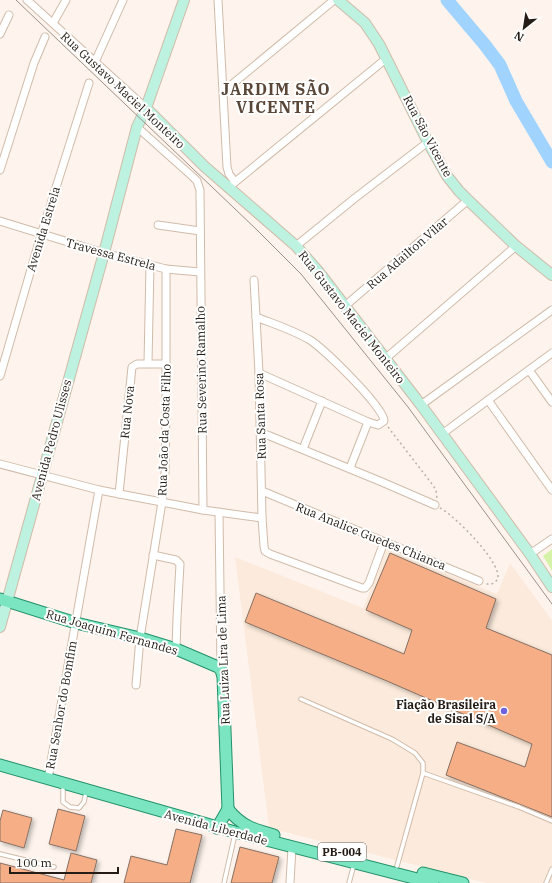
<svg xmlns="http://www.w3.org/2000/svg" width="552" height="883" viewBox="0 0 552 883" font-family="'IBM Plex Serif',serif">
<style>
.built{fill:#fcebdc}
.green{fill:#d6f2a9}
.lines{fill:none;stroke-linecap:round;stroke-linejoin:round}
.river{stroke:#a0d4fe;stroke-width:13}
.building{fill:#f5ae85;stroke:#877063;filter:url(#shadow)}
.lane-casing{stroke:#d1bba9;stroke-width:5.5}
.street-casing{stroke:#d1bba9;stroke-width:9}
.secondary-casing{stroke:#d1bba9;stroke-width:12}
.primary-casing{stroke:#23926a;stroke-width:13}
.path{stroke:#b9b0a9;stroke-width:1.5;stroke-dasharray:2 3;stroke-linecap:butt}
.lane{stroke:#fff;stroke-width:3.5}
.street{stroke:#fff;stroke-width:7}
.secondary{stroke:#bdf2e0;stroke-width:10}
.primary{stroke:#7be4c1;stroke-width:11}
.tram{stroke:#9a918a;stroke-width:1}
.poi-dot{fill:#6f62dc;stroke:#fff;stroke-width:1.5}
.labels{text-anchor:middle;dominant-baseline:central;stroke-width:4;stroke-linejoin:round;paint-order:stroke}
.shield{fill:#fff;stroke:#66605b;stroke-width:1}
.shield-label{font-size:11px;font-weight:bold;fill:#241c15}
.street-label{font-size:12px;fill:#241c15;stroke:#fff}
.poi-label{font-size:12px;font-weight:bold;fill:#241c15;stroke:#fff;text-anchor:end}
.district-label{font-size:16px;font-weight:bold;letter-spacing:1px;fill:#5a4738;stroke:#fff}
</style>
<defs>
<filter id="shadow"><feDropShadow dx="2.5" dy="2.5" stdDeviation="2" flood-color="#0004"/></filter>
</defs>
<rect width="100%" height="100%" fill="#fef4ed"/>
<polygon class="built" points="387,549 497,594 510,563 552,620 552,883 486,883 269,828 235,557 363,608"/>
<polygon class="green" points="552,549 552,571 543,556"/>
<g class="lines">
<polyline class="river" points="447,0 485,45 500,65 516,101 552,162"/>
</g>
<g class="building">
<polygon points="390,553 496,599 486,628 552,655 552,817 446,775 457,742 525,767 532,744 387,681 245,622 256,593 404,654 412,630 366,610"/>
<polygon points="58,809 85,816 76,851 49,844"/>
<polygon points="3,810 32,818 24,848 0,841 0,821"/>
<polygon points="176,829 202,835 190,883 124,883 131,856 167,865"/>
<polygon points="240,847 279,857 272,883 231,883"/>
<polygon points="71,853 97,860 91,883 0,883 0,863 64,880"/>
</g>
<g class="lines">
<g class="lane-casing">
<g id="lane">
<polyline points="301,699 392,739 415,753 423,763 423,773 397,866"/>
<polyline points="423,773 519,807 552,821"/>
<polyline points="63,784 63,802 70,807 79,808 84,802 86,792"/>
<polyline points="0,854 54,867"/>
<polyline points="224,883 235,834"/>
<polyline points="349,883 354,864"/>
<polyline points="546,883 552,869"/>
</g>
</g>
<g class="street-casing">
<g id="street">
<polyline points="27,0 146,108"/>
<polyline points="218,0 227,167 229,174 235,182"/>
<polyline points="53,23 66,0"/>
<polyline points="0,34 9,15"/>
<polyline points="95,62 123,0"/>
<polyline points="224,91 334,0"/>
<polyline points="137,127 193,177 197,181 200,190 203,510"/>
<polyline points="0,170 34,63 45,37"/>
<polyline points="229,187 387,58"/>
<polyline points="0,221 104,253 166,269 200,272"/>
<polyline points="158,225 200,231"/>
<polyline points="296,246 355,198 428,142"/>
<polyline points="254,280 259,373 262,518 264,546 265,551 270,554 362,588 365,588 369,583 384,542"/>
<polyline points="345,306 468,200"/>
<path d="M256 317C274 324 293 330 310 340 323 348 385 408 384 421L378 425 368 422 259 373"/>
<polyline points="385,359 516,246"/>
<polyline points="148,363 150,265"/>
<polyline points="529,370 552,402"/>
<polyline points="0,376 41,235 89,83"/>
<polyline points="488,400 552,490"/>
<polyline points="421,405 552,310"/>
<polyline points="260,432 382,482 435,505"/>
<polyline points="442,434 552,353"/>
<polyline points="303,449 322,401"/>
<polyline points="0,464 99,490 203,510 262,518"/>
<polyline points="350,468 368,422"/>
<polyline points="262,491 479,581"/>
<polyline points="119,494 132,367 137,364 166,364"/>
<polyline points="219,512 221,670"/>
<polyline points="530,554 552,539"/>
<polyline points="153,555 176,560 180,564 177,618 176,649"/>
<polyline points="136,685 140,638 162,502 165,472 166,410 166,269"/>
<polyline points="48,779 99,490"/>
<polyline points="290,883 292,847"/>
</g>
</g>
<g class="secondary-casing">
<g id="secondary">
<polyline points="338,0 365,23 379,44 428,142 447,176 459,191 468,200 516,246 552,275"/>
<polyline points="146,108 204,166 296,246 318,271 421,405 530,554 552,587"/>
<polyline points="0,627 104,253 137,127 146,108 184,0"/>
</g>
</g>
<g class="primary-casing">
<g id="primary">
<polyline points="0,599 76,623 140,638 176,649 218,667 221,670 223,677 228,809"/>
<polyline points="0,765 235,832 433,883"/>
<path d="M228 809C241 826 255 830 274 835"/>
<polyline points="217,828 228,809"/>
<polyline points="423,873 463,883"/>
</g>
</g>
<g class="path">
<polyline points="388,427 432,484 436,490 437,499"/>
<path d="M440 508C453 514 509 569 496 581 492 585 489 585 485 583"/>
</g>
<use href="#lane" class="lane"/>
<use href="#street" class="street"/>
<use href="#secondary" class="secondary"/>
<use href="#primary" class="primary"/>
<polyline class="tram" points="16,0 256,229 301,274 408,407 552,604"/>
</g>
<circle class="poi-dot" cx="504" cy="711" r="4"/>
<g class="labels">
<rect class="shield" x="318" y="843" width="48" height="18" rx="3"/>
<g class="shield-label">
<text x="342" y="852">PB-004</text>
</g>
<g class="street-label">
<text transform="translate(123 90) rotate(43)">Rua Gustavo Maciel Monteiro</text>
<text transform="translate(428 136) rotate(62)">Rua São Vicente</text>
<text transform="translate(43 229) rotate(-73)">Avenida Estrela</text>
<text transform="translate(407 253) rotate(-41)">Rua Adailton Vilar</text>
<text transform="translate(111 254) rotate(15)">Travessa Estrela</text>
<text transform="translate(352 317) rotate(52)">Rua Gustavo Maciel Monteiro</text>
<text transform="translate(201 370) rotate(-91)">Rua Severino Ramalho</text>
<text transform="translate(127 412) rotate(-84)">Rua Nova</text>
<text transform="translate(260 416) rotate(-92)">Rua Santa Rosa</text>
<text transform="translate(164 430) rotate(-88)">Rua João da Costa Filho</text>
<text transform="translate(51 440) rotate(-75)">Avenida Pedro Ulisses</text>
<text transform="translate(371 536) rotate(22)">Rua Analice Guedes Chianca</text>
<text transform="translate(112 632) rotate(16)">Rua Joaquim Fernandes</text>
<text transform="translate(223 660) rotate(-92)">Rua Luiza Lira de Lima</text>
<text transform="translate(61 705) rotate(-80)">Rua Senhor do Bomfim</text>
<text transform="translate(216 827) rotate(15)">Avenida Liberdade</text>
</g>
<g class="poi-label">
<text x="496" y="704">Fiação Brasileira<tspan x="496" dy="14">de Sisal S/A</tspan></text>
</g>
<g class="district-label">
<text x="276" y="89">JARDIM SÃO<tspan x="276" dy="18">VICENTE</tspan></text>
</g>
</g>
<g transform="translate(524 28) rotate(210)" stroke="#ffffff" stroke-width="3" paint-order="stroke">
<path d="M0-3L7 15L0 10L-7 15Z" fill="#241c15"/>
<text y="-6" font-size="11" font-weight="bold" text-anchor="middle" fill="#241c15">N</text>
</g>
<path d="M10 867v6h108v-6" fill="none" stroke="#241c15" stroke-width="2"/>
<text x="16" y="867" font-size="12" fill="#241c15" stroke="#ffffff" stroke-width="3" paint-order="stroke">100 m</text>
</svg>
